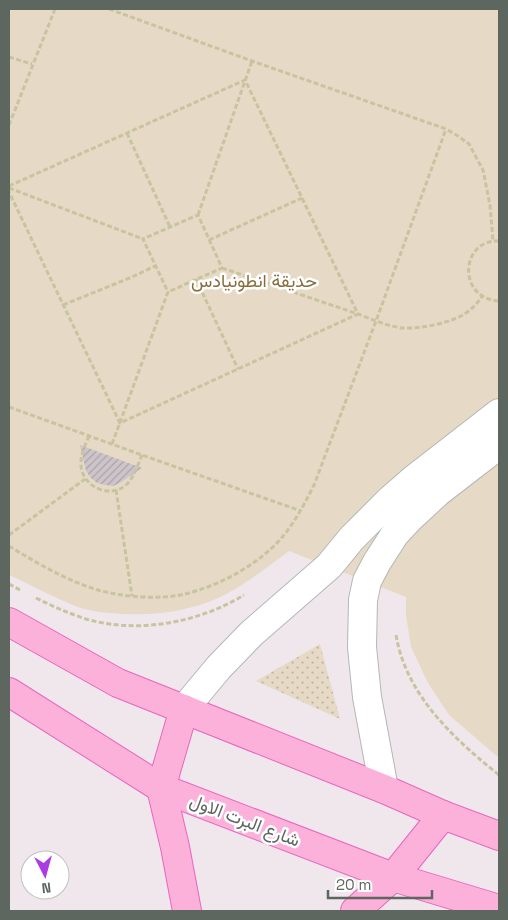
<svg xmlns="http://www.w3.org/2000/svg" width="508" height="920" viewBox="0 0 508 920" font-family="'Space Grotesk',Vazirmatn,sans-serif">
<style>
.grass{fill:url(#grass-dots)}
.park{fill:#e6d9c5}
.building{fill:url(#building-hatch)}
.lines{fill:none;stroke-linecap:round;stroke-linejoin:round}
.minor-casing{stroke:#b2b8b4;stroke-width:30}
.major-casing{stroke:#ea65bf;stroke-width:30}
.path{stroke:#c8c4a0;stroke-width:3;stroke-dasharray:5 2.5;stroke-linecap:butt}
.minor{stroke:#fff;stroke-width:28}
.major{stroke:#fbb1da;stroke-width:28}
.labels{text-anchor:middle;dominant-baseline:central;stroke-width:5;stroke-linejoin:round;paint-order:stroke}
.park-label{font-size:18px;fill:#886d3c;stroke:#fff}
.street-label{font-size:18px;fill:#5e6660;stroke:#fff}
</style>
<defs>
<pattern id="grass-dots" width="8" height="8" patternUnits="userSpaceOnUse" patternTransform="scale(1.25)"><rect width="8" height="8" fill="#e6d9c5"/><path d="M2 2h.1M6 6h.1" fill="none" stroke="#beb4a3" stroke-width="1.8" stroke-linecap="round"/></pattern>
<pattern id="building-hatch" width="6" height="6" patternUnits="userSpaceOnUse" patternTransform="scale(1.25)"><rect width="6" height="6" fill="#cec5cb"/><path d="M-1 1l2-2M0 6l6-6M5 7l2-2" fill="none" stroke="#aaa4a8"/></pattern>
</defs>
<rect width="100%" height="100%" fill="#f0e7ec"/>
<polygon class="grass" points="320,644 340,719 256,681"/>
<path class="park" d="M9 9H499V758L449 715 428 683 411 647 406 615V597L289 551C270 565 251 580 230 592 198 610 159 616 123 614 109 613 92 612 78 607 54 598 32 585 9 575Z"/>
<polygon class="building" points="80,445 142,468 120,483 113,486 105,485 97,483 91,478 86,471"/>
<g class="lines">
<g class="minor-casing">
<g id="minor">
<polyline points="184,709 219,667 251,634 329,566 352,538 391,499 414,479 499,413"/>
<polyline points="384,789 367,697 362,647 363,600 367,581 377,562 395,534 410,518 438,492 499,445"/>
</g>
</g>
<g class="major-casing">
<g id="major">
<polyline points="9,622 118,683 384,789 443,815 499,836"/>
<polyline points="9,692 161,788 393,877 499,909"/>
<polyline points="184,709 161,788 175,847 187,911"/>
<polyline points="355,911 393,877 443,815"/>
</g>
</g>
<g class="path">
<polyline points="109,9 252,61 446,129 458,136 469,144 483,170 490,205 493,241"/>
<polyline points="9,57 32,64"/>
<polyline points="9,125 55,9"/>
<polyline points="127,133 170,227"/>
<polyline points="9,186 245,80 358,314 120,423 9,192"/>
<polyline points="9,188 143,239"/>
<polyline points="198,215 252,61"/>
<polyline points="209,240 302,198"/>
<path d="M499 241C461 239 456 298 499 301"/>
<path d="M222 268 358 314C371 319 387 326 402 328 421 329 451 323 466 313 473 308 478 303 482 296"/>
<polyline points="196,279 238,369"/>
<polyline points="63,305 132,277 155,266"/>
<polyline points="9,407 142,455 301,511"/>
<path d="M89 436C85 445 80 456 81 466 83 488 112 500 128 483 135 475 138 464 142 455"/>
<polyline points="112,444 168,292 143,239 198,215 222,268 168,292"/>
<polyline points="116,490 132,596"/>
<polyline points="9,535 85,479"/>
<path d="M9 546C37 563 65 580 98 590 122 597 160 600 185 594 217 586 250 569 274 546 292 528 303 507 314 485L376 321 446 129"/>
<polyline points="9,584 22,591"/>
<path d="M36 598C52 606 68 613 86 619 138 634 198 623 244 595"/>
<path d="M396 635C406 695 454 739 499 775"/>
</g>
<use href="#minor" class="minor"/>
<use href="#major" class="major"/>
</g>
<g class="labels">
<g class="park-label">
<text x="254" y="280">حديقة انطونيادس</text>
</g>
<g class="street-label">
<text transform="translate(245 820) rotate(21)">شارع البرت الاول</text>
</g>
</g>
<rect width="508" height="920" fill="none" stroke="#5e6660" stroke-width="20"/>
<g transform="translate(45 875) rotate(174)"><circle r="24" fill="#ffffff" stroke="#bfc2bf"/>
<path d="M0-4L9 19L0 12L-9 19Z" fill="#ac3ce1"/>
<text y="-8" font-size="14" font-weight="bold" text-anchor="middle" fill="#5e6660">N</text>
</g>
<path d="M328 890v8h104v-8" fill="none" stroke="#5e6660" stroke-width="2.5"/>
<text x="336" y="890" font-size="15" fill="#5e6660" stroke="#ffffff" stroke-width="4" paint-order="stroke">20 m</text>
</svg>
